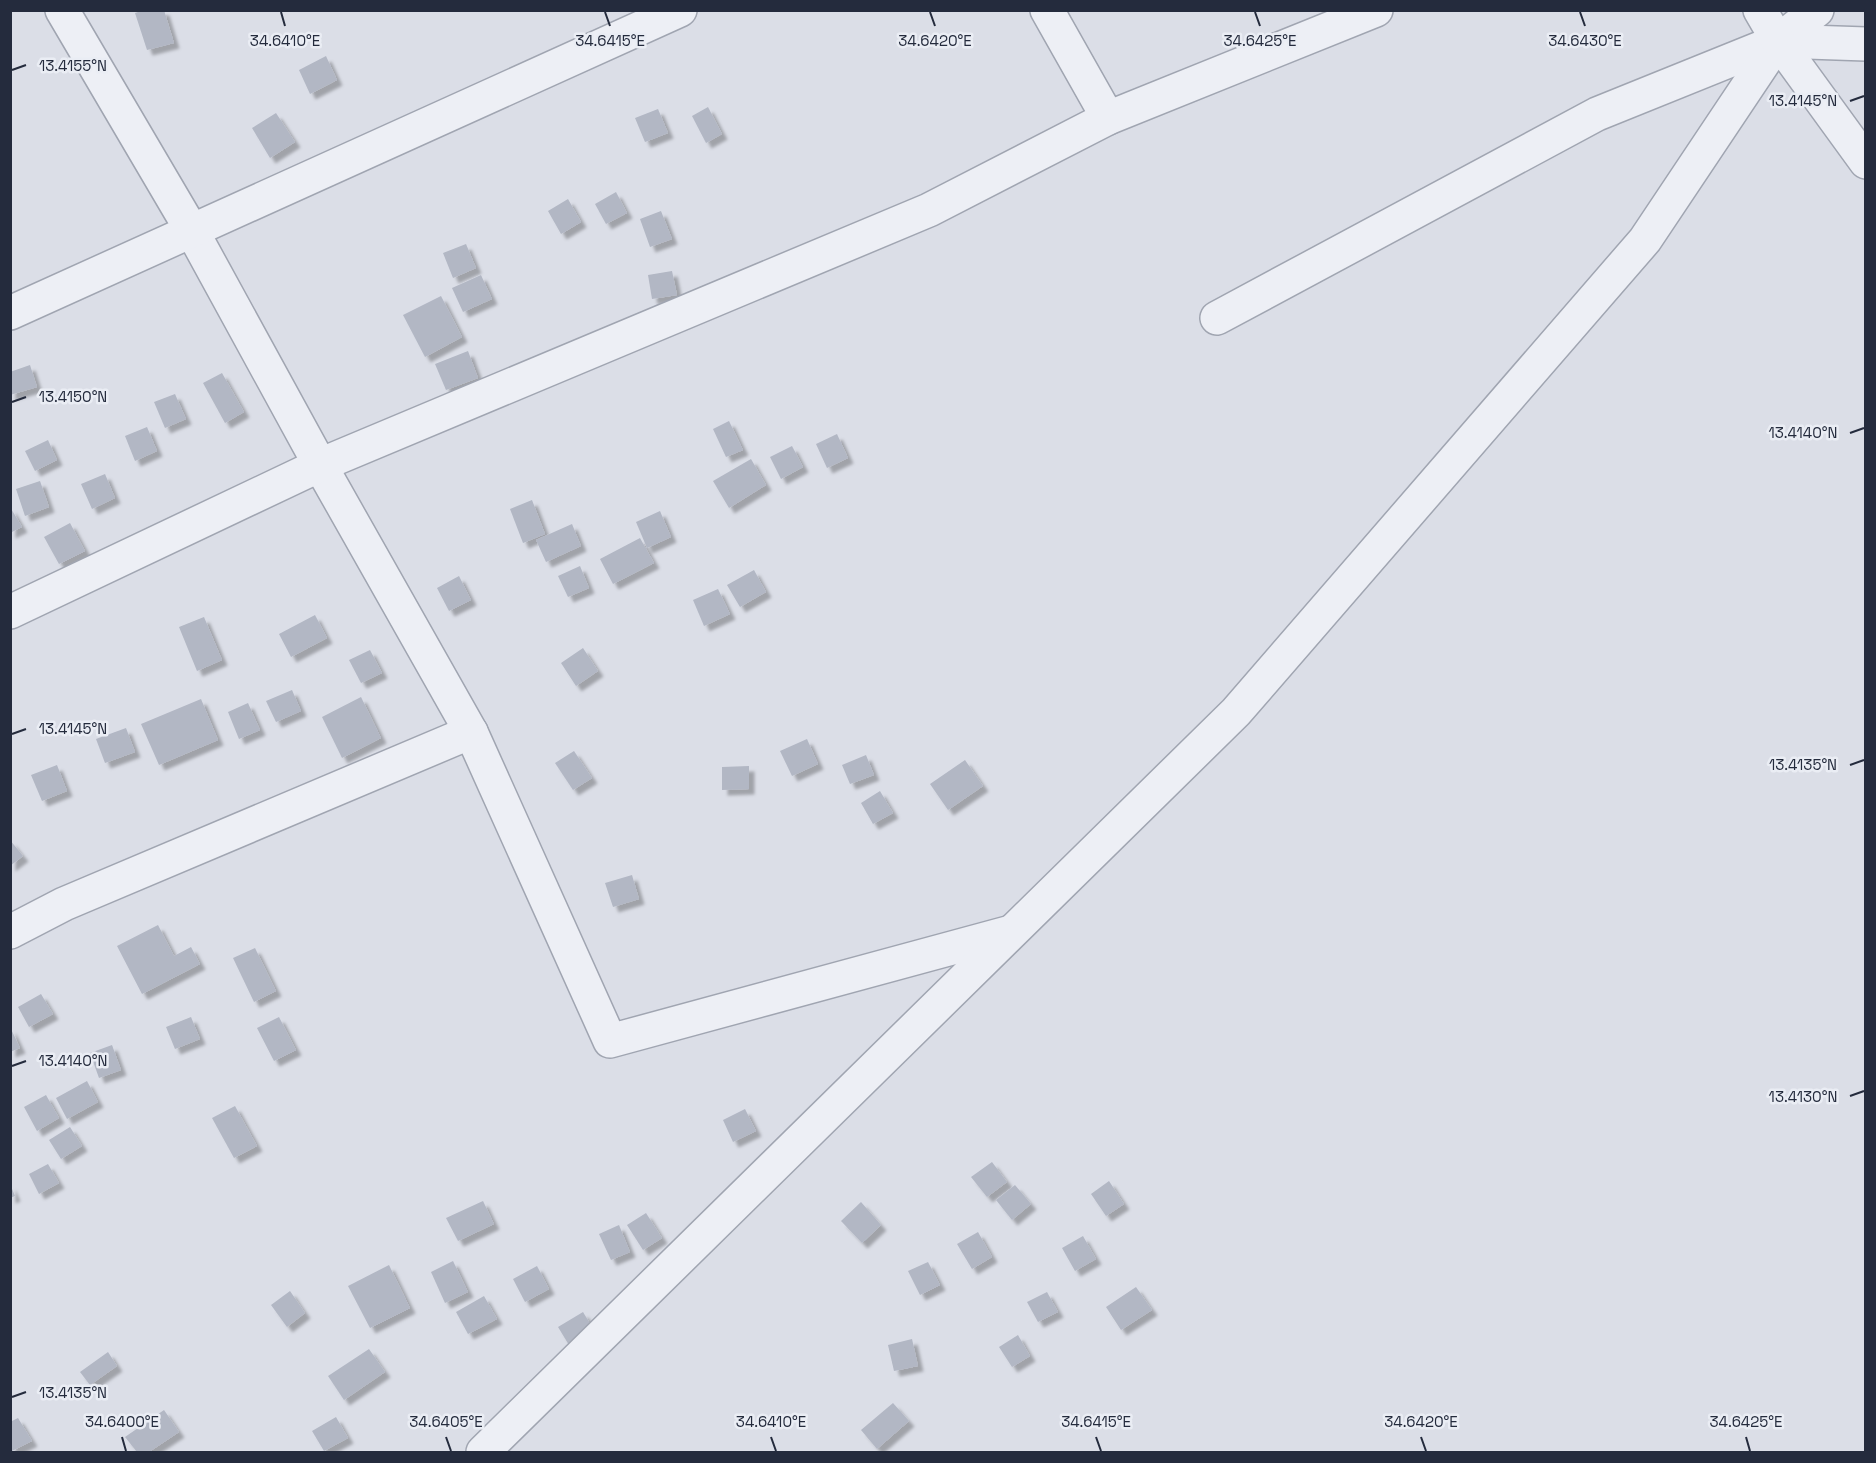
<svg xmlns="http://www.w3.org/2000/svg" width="1876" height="1463" viewBox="0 0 1876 1463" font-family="'Space Grotesk',sans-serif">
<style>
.building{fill:#b2b7c4;filter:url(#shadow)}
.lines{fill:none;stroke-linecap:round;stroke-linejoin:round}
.minor-casing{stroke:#a0a5b1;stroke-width:36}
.tertiary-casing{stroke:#a0a5b1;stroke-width:36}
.minor{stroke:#edeff5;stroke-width:33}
.tertiary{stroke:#edeff5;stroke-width:33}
.ticks{fill:none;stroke:#242b3d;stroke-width:2}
.ticks-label{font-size:15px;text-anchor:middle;fill:#242b3d;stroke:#eaedf4;stroke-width:5;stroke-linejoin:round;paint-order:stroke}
</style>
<defs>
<filter id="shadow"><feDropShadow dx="5.5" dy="5.5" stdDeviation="1.5" flood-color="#0004"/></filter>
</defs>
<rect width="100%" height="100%" fill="#dbdee7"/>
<g class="building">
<polygon points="144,10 164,10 174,43 147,50 135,13"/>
<polygon points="326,56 337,80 310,94 299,70"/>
<polygon points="708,107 722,134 706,143 692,116"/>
<polygon points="658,109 668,133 645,142 635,118"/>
<polygon points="276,113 295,142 270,158 252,128"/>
<polygon points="616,192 627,213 606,224 595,204"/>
<polygon points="568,199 581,222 561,234 548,211"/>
<polygon points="661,211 672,239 650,247 640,219"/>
<polygon points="466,244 476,268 453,278 443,253"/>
<polygon points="672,271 677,295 652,299 648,275"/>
<polygon points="481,275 492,299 463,312 452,288"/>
<polygon points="441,296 462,337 425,357 403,315"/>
<polygon points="468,351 478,378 446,390 435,364"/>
<polygon points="30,365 37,387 10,395 10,372"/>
<polygon points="222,373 244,412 225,423 203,383"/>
<polygon points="175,394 186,419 165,428 154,402"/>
<polygon points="729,421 743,450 726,457 713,429"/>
<polygon points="147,427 157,451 135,461 125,436"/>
<polygon points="837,434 848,458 827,468 816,444"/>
<polygon points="48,440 57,460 35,471 25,451"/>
<polygon points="792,446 803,467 781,479 770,457"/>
<polygon points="751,459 766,485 729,508 713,481"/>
<polygon points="105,474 115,498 92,509 81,484"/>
<polygon points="40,481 49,507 25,516 16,489"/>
<polygon points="532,500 545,534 523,543 510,509"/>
<polygon points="10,507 22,527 10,533"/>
<polygon points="660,511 671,537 647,548 636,522"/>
<polygon points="70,523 85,551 59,564 44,537"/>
<polygon points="572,524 581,546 546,562 536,540"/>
<polygon points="640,538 654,563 613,584 600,559"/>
<polygon points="580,566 589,588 568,597 558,576"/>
<polygon points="754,570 766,592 740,607 727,585"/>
<polygon points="459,576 471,600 449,611 437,588"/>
<polygon points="718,589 730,614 704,626 693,600"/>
<polygon points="315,615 327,638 291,657 279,634"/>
<polygon points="204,617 222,660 197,671 179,627"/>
<polygon points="583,648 598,671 576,686 561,663"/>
<polygon points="370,650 382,673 361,683 349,660"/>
<polygon points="292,690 301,711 276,722 266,701"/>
<polygon points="361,697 381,738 342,758 322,717"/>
<polygon points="201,699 218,740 159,765 141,724"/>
<polygon points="248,703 260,730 239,739 228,712"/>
<polygon points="126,728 135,752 105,763 96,739"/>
<polygon points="807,739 818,764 792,776 780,751"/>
<polygon points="574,751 592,778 573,790 555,763"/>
<polygon points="866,755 874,775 850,784 842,765"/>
<polygon points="965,760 983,786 948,810 930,784"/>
<polygon points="57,765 67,791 42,801 31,775"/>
<polygon points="749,766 749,789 722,790 722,767"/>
<polygon points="880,791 893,813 873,824 861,803"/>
<polygon points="10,840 23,856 10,866"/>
<polygon points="632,875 639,899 613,907 605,883"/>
<polygon points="158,925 174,956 191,947 200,964 142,994 117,946"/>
<polygon points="255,948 276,991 254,1002 233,958"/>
<polygon points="41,994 53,1014 29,1027 18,1007"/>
<polygon points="191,1017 200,1039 175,1049 166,1027"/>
<polygon points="279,1017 296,1050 274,1061 257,1028"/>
<polygon points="10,1027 20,1048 10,1052"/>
<polygon points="112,1045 121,1070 99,1078 90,1053"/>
<polygon points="87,1081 98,1102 67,1119 56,1098"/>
<polygon points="46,1095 59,1118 37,1131 24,1107"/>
<polygon points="235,1106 257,1146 234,1158 212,1118"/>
<polygon points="745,1109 756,1131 733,1142 723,1120"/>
<polygon points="70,1127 82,1146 61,1159 49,1140"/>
<polygon points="992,1162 1007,1182 987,1197 971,1177"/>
<polygon points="48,1164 59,1183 39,1194 29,1174"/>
<polygon points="1109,1181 1124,1204 1106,1216 1091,1194"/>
<polygon points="10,1184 15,1196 10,1198"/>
<polygon points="1015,1185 1031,1204 1012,1220 996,1200"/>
<polygon points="483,1201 494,1224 458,1241 446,1218"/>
<polygon points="861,1202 881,1225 862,1243 841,1221"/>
<polygon points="646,1213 662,1238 643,1250 627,1225"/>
<polygon points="619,1225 630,1252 611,1260 599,1234"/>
<polygon points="978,1232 992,1257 972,1269 957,1244"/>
<polygon points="1083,1236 1096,1259 1075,1271 1062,1248"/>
<polygon points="453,1261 468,1292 445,1303 431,1272"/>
<polygon points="928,1262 940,1285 920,1295 908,1271"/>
<polygon points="389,1265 410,1308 370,1328 348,1286"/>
<polygon points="537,1266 549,1289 525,1302 513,1279"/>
<polygon points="1136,1287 1152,1310 1121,1330 1106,1307"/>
<polygon points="290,1291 305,1313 287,1327 271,1305"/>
<polygon points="1047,1292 1058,1312 1038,1322 1027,1302"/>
<polygon points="484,1296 497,1319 468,1334 456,1312"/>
<polygon points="583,1312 597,1335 572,1350 558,1327"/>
<polygon points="1018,1335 1030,1356 1012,1367 999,1347"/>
<polygon points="912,1339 918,1366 894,1371 888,1345"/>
<polygon points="369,1349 385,1372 344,1400 328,1376"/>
<polygon points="108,1352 117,1366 90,1385 80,1372"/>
<polygon points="893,1403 909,1421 877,1449 861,1430"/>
<polygon points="164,1410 179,1432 149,1452 137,1452 125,1437"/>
<polygon points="336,1417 348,1438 324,1451 312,1431"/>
<polygon points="18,1418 32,1441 10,1452 10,1422"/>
</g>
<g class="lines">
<g class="minor-casing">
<g id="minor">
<polyline points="62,10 192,231 320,465 471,732 610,1041 1011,932"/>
<polyline points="1047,10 1108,118"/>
<polyline points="10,313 680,10"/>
<polyline points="1217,318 1597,114 1778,41 1866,44"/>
<polyline points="10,612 320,465 929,210 1108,118 1376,10"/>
<polyline points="10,932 64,904 471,732"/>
<polyline points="483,1452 1236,712 1645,240 1778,41 1817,10"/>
</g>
</g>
<g class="tertiary-casing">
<polyline id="tertiary" points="1760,10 1778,41 1866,162"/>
</g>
<use href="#minor" class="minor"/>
<use href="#tertiary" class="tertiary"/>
</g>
<path class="ticks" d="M281 12 285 26M605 12 610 26M930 12 935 26M1255 12 1260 26M1580 12 1585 26M12 70 26 65M1850 101 1864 96M12 402 26 397M1850 433 1864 428M12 734 26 729M1850 765 1864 760M12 1066 26 1061M1850 1096 1864 1091M12 1397 26 1392M122 1437 126 1451M446 1437 451 1451M771 1437 776 1451M1096 1437 1101 1451M1421 1437 1426 1451M1746 1437 1750 1451"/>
<g class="ticks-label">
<text x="285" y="46">34.6410°E</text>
<text x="610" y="46">34.6415°E</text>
<text x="935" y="46">34.6420°E</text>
<text x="1260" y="46">34.6425°E</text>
<text x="1585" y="46">34.6430°E</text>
<text x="73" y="71">13.4155°N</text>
<text x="1803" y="106">13.4145°N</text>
<text x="73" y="402">13.4150°N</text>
<text x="1803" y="438">13.4140°N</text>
<text x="73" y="734">13.4145°N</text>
<text x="1803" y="770">13.4135°N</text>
<text x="73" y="1066">13.4140°N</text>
<text x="1803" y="1102">13.4130°N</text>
<text x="73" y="1398">13.4135°N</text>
<text x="122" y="1427">34.6400°E</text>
<text x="446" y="1427">34.6405°E</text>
<text x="771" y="1427">34.6410°E</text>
<text x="1096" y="1427">34.6415°E</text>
<text x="1421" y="1427">34.6420°E</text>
<text x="1746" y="1427">34.6425°E</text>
</g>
<rect width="1876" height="1463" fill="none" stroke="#242b3d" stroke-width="24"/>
</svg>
